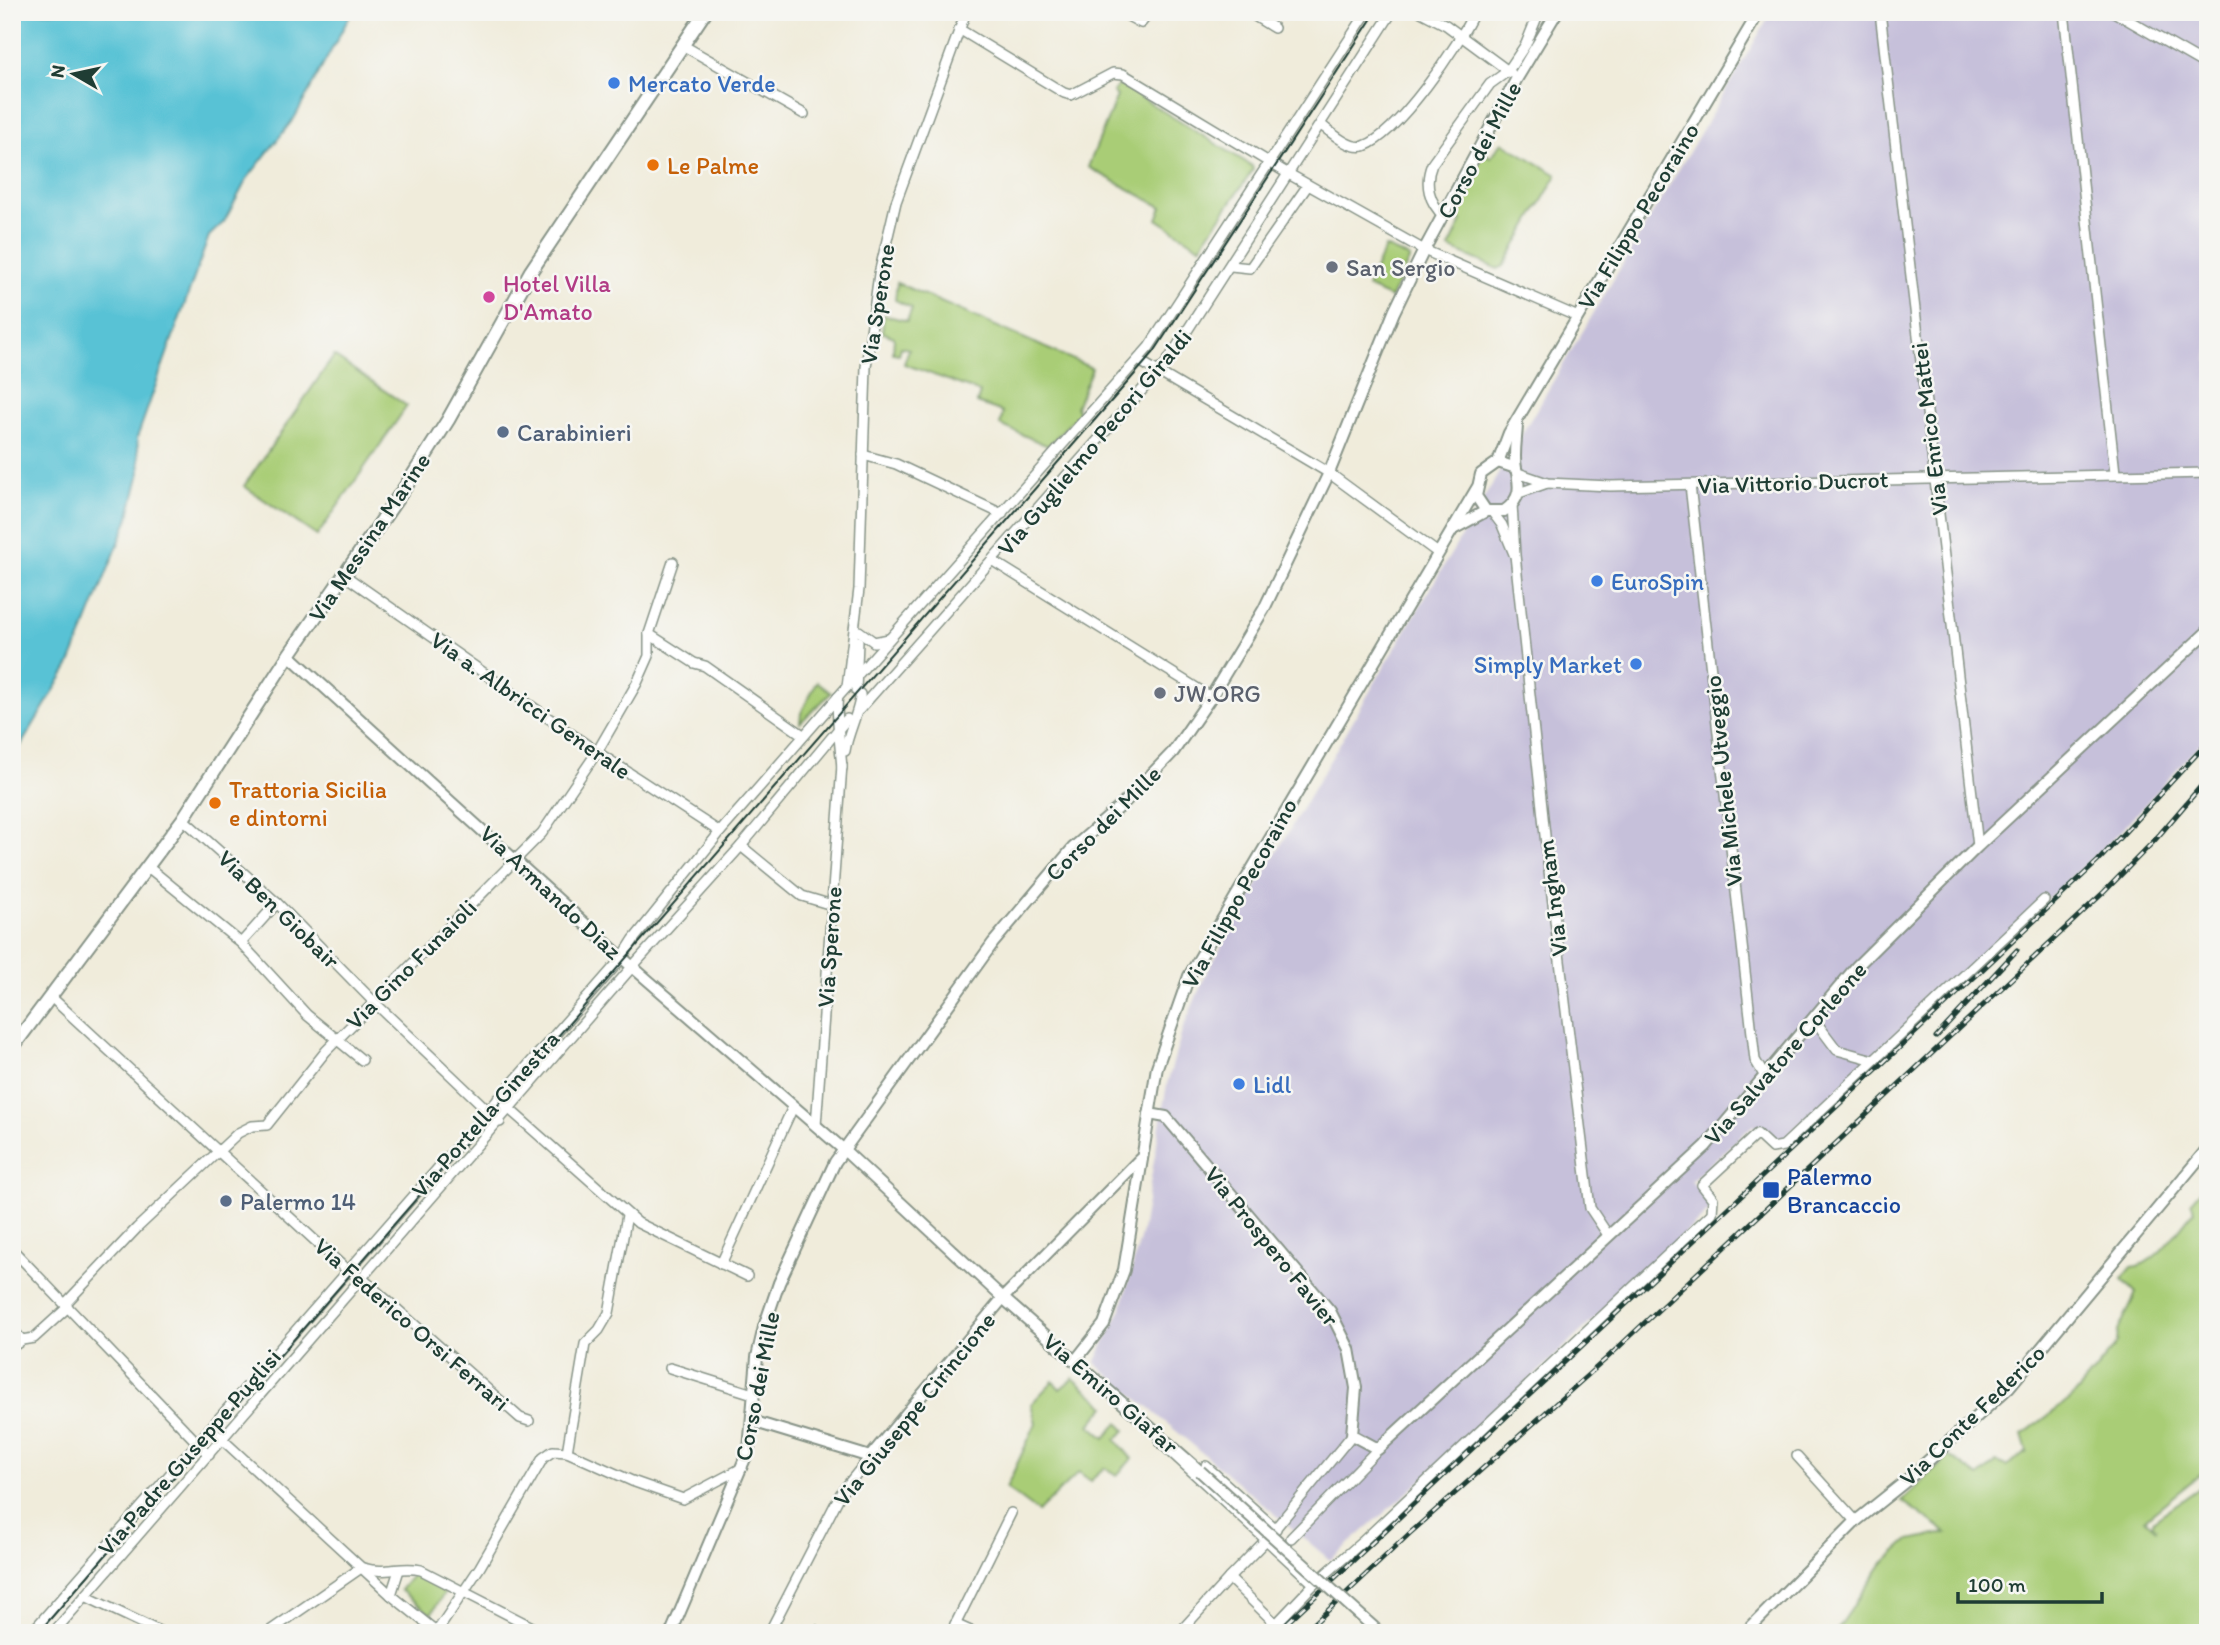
<svg xmlns="http://www.w3.org/2000/svg" width="2220" height="1645" viewBox="0 0 2220 1645" font-family="Itim,sans-serif">
<style>
.industrial{fill:#c6c0da}
.green{fill:#a9cd76;stroke:#648555;stroke-width:2}
.water{fill:#59c2d5;stroke:#3c8084;stroke-width:2}
.lines{fill:none;stroke-linecap:round;stroke-linejoin:round}
.minor-casing{stroke:#889488;stroke-width:12}
.tertiary-casing{stroke:#889488;stroke-width:14}
.secondary-casing{stroke:#889488;stroke-width:16}
.minor{stroke:#fff;stroke-width:9}
.tertiary{stroke:#fff;stroke-width:10}
.secondary{stroke:#fff;stroke-width:12}
.tram{stroke:#1f3d34;stroke-width:2}
.rail-casing{stroke:#1f3d34;stroke-width:5}
.rail{stroke:#f6f6f2;stroke-width:2.5;stroke-dasharray:8;stroke-linecap:butt}
.tertiary-bridge-casing{stroke:#889488;stroke-width:14;stroke-linecap:butt}
.tertiary-bridge{stroke:#fff;stroke-width:10}
.shop-dot{fill:#3f7fe0;stroke:#f6f6f2;stroke-width:2.5}
.food-dot{fill:#e8710a;stroke:#f6f6f2;stroke-width:2.5}
.worship-dot{fill:#6b7280;stroke:#f6f6f2;stroke-width:2.5}
.hotel-dot{fill:#d1479c;stroke:#f6f6f2;stroke-width:2.5}
.service-dot{fill:#5c6f8a;stroke:#f6f6f2;stroke-width:2.5}
.transit-dot{fill:#1a4fb4;stroke:#f6f6f2;stroke-width:2.5}
.labels{text-anchor:middle;dominant-baseline:central;stroke-width:5;stroke-linejoin:round;paint-order:stroke}
.shop-label{font-size:24px;fill:#366cbe;stroke:#f6f6f2;text-anchor:start}
.street-label{font-size:24px;fill:#1f3d34;stroke:#f6f6f2}
.food-label{font-size:24px;fill:#c56008;stroke:#f6f6f2;text-anchor:start}
.worship-label{font-size:24px;fill:#5b616d;stroke:#f6f6f2;text-anchor:start}
.hotel-label{font-size:24px;fill:#b23c85;stroke:#f6f6f2;text-anchor:start}
.service-label{font-size:24px;fill:#4e5e75;stroke:#f6f6f2;text-anchor:start}
.transit-label{font-size:24px;fill:#164399;stroke:#f6f6f2;text-anchor:start}
</style>
<rect width="100%" height="100%" fill="#f6f6f2"/>
<filter id="ink" filterUnits="userSpaceOnUse"><feTurbulence type="fractalNoise" baseFrequency=".0143" numOctaves="2"/><feDisplacementMap in="SourceGraphic" scale="14" xChannelSelector="R" yChannelSelector="G"/><feConvolveMatrix kernelMatrix="1 2 1 2 8 2 1 2 1" color-interpolation-filters="sRGB"/></filter>
<filter id="wash" filterUnits="userSpaceOnUse"><feTurbulence type="fractalNoise" baseFrequency=".00686" numOctaves="4" result="noise"/><feDisplacementMap in="SourceGraphic" scale="28" xChannelSelector="R" yChannelSelector="G"/><feGaussianBlur stdDeviation="1.57" result="paint"/><feColorMatrix in="noise" values="0 0 0 0 0 0 0 0 0 0 0 0 0 0 0 0 0 1.4 0 .05"/><feComposite in="paint" operator="in"/></filter>
<g filter="url(#wash)">
<rect width="100%" height="100%" fill="#f0ecdb"/>
<polygon class="industrial" points="1772,12 2208,12 2208,735 2118,834 1779,1143 1770,1141 1753,1125 1691,1181 1709,1202 1709,1211 1437,1467 1330,1560 1095,1363 1122,1306 1142,1231 1167,1084 1183,1028 1206,974 1391,655"/>
<g class="green">
<polygon points="1119,84 1252,166 1253,170 1200,247 1157,219 1162,207 1088,167 1117,96 1113,92"/>
<polygon points="1502,142 1557,175 1504,266 1498,269 1449,248 1462,221 1448,215 1483,153 1491,157"/>
<polygon points="1385,247 1410,258 1391,298 1367,287"/>
<polygon points="897,283 1092,368 1076,407 1079,413 1048,446 1000,425 1003,412 977,403 980,392 904,364 909,349 901,347 899,354 893,353 894,337 882,332 884,315 907,321 912,308 895,300"/>
<polygon points="334,356 407,406 317,536 244,486"/>
<polygon points="817,682 831,693 800,723 801,713"/>
<path d="M2205 1186 2208 1468 2145 1519 2157 1530 2152 1524 2154 1520 2208 1482V1633H1835L1883 1563 1909 1540 1947 1533 1902 1501 1949 1456 1979 1477 1996 1462 2006 1466 2027 1452 2022 1435 2072 1398 2103 1361 2117 1343 2118 1331 2136 1293 2122 1279 2132 1267C2157 1265 2179 1228 2195 1210L2191 1202Z"/>
<polygon points="1073,1378 1106,1406 1090,1425 1105,1438 1118,1423 1125,1430 1116,1440 1132,1459 1117,1475 1105,1468 1090,1481 1079,1472 1038,1512 1006,1488 1036,1423 1031,1404 1053,1381 1060,1389"/>
<polygon points="414,1573 445,1592 431,1614 400,1590"/>
</g>
<polygon class="water" points="12,12 352,12 295,117 247,179 224,222 209,236 137,438 140,472 128,520 70,664 12,760"/>
</g>
<g filter="url(#ink)">
<g class="lines">
<g class="minor-casing">
<g id="minor">
<polyline points="1127,12 1128,16 1141,23 1150,12"/>
<polyline points="1248,12 1274,28"/>
<polyline points="1421,12 1446,25 1511,73"/>
<polyline points="1880,12 1978,846"/>
<polyline points="2064,12 2115,473"/>
<polyline points="2114,12 2208,66"/>
<polyline points="959,29 1064,93 1071,95 1113,73 1123,74 1287,173 1424,250 1578,317"/>
<polyline points="684,46 804,114"/>
<path d="M1321 125C1332 133 1350 150 1364 146 1397 135 1460 44 1474 12"/>
<path d="M1444 216C1429 203 1424 183 1432 164L1490 84 1508 71 1526 44 1539 12"/>
<polyline points="1231,266 1250,268 1308,185"/>
<polyline points="1138,360 1329,473 1438,553"/>
<polyline points="863,455 896,464 1002,514"/>
<polyline points="1518,473 1547,483 1610,486 2208,473"/>
<polyline points="1690,485 1755,1060 1764,1075"/>
<polyline points="1519,493 1547,483"/>
<polyline points="1512,504 1515,555 1547,854 1590,1208 1608,1235"/>
<polyline points="1493,513 1502,525 1514,554"/>
<polyline points="993,561 1211,697"/>
<polyline points="344,575 597,752 720,832"/>
<polyline points="859,631 874,642 889,639"/>
<polyline points="649,634 694,663 705,666 803,735"/>
<polyline points="847,687 859,589 866,367 879,274 896,202 966,12"/>
<polyline points="859,710 1167,362 1392,12"/>
<path d="M845 751C847 734 862 705 860 694L856 691 858 641"/>
<path d="M842 768C841 754 835 706 838 697L1149 347 1367 12"/>
<polyline points="183,819 277,903 374,1002 500,1122"/>
<polyline points="741,846 802,896 832,905"/>
<polyline points="148,867 241,943 307,1015 362,1060"/>
<polyline points="241,943 277,903"/>
<polyline points="50,996 348,1271 363,1279 520,1418 529,1421"/>
<polyline points="1813,1018 1837,1050 1874,1060"/>
<polyline points="498,1099 638,1223 747,1276"/>
<polyline points="816,1126 842,765"/>
<polyline points="12,1249 209,1455"/>
<polyline points="721,1264 793,1107"/>
<polyline points="65,1304 137,1228 238,1133 252,1126 267,1125 326,1051 542,833 597,752 637,683 649,656 649,634 673,562"/>
<polyline points="12,1329 22,1340"/>
<polyline points="12,1347 22,1340 34,1338 68,1307"/>
<polyline points="670,1368 753,1394"/>
<polyline points="210,1428 391,1595 437,1632"/>
<polyline points="1160,1442 1314,1584"/>
<polyline points="567,1452 585,1344 599,1330 609,1313 627,1215"/>
<polyline points="1797,1456 1856,1521"/>
<polyline points="1206,1466 1276,1529"/>
<polyline points="1291,1538 1378,1449"/>
<path d="M363 1568C387 1575 400 1565 421 1570L544 1633"/>
<polyline points="1229,1578 1265,1541 1352,1435"/>
<polyline points="391,1595 399,1570"/>
<polyline points="85,1596 163,1633"/>
<polyline points="955,1624 975,1633"/>
<polyline points="815,1630 817,1633"/>
<polyline points="31,1633 622,958 634,939 720,832 838,697"/>
<polyline points="53,1633 632,967 741,846 847,719"/>
<polyline points="267,1633 361,1568"/>
<polyline points="436,1633 480,1567 543,1458 553,1451 567,1452 632,1481 683,1499 742,1468"/>
<polyline points="769,1633 841,1493 870,1457"/>
<polyline points="951,1633 1011,1513"/>
<polyline points="1179,1633 1229,1578 1276,1624 1314,1584 1362,1542 1712,1213 1713,1199 1702,1185 1757,1134 1772,1148 1783,1146 2044,900"/>
</g>
</g>
<g class="tertiary-casing">
<g id="tertiary">
<polyline points="1498,462 1509,433 1759,12"/>
<path d="M1516 468 1498 462 1481 474 1476 496 1486 511H1504C1522 499 1520 486 1516 468 1513 454 1517 436 1517 423"/>
<polyline points="1453,529 1486,511"/>
<polyline points="289,655 628,963 844,1150 1003,1298 1200,1471"/>
<polyline points="1149,1114 1166,1117 1330,1311 1349,1349 1356,1388 1352,1435 1378,1449 1706,1146 1857,966 1978,846 2208,631"/>
<polyline points="1075,1361 1104,1324 1124,1270 1157,1067 1189,976 1477,488"/>
<polyline points="752,1421 870,1457 1003,1298 1140,1159"/>
<polyline points="671,1633 749,1449 757,1357 764,1327 779,1283 835,1162 993,943 1073,848 1121,806 1173,752 1211,697 1264,609 1329,473 1394,312 1424,250 1516,80 1557,12"/>
<polyline points="1745,1633 1856,1521 1906,1481 2009,1387 2208,1148"/>
</g>
</g>
<g class="secondary-casing">
<polyline id="secondary" points="12,1048 183,819 289,655 410,480 448,420 531,271 705,12"/>
</g>
<use href="#minor" class="minor"/>
<use href="#tertiary" class="tertiary"/>
<use href="#secondary" class="secondary"/>
<polyline class="tram" points="38,1633 1154,352 1376,12"/>
<g class="rail-casing">
<g id="rail">
<polyline points="1936,1037 2017,950"/>
<polyline points="1276,1633 2098,861 2208,742"/>
<polyline points="1304,1633 1409,1534 1607,1358 2104,892 2154,841 2208,778"/>
</g>
</g>
<use href="#rail" class="rail"/>
<g class="tertiary-bridge-casing">
<polyline id="tertiary-bridge" points="1200,1471 1380,1633"/>
</g>
<use href="#tertiary-bridge" class="tertiary-bridge"/>
</g>
</g>
<g class="shop-dot">
<circle cx="614" cy="83" r="7"/>
<circle cx="1597" cy="581" r="7"/>
<circle cx="1636" cy="664" r="7"/>
<circle cx="1239" cy="1084" r="7"/>
</g>
<g class="food-dot">
<circle cx="653" cy="165" r="7"/>
<circle cx="215" cy="803" r="7"/>
</g>
<g class="worship-dot">
<circle cx="1332" cy="267" r="7"/>
<circle cx="1160" cy="693" r="7"/>
</g>
<circle class="hotel-dot" cx="489" cy="297" r="7"/>
<g class="service-dot">
<circle cx="503" cy="432" r="7"/>
<circle cx="226" cy="1201" r="7"/>
</g>
<rect class="transit-dot" x="1762" y="1181" width="18" height="18" rx="3.5"/>
<g class="labels">
<g class="shop-label">
<text x="628" y="83">Mercato Verde</text>
<text x="1611" y="581">EuroSpin</text>
<text x="1622" y="664" text-anchor="end">Simply Market</text>
<text x="1253" y="1084">Lidl</text>
</g>
<g class="street-label">
<text transform="translate(1479 150) rotate(-62)">Corso dei Mille</text>
<text transform="translate(1638 216) rotate(-59)">Via Filippo Pecoraino</text>
<text transform="translate(877 304) rotate(-81)">Via Sperone</text>
<text transform="translate(1929 429) rotate(-97)">Via Enrico Mattei</text>
<text transform="translate(1094 442) rotate(-50)">Via Guglielmo Pecori Giraldi</text>
<text transform="translate(1793 482) rotate(-2)">Via Vittorio Ducrot</text>
<text transform="translate(369 537) rotate(-56)">Via Messina Marine</text>
<text transform="translate(531 705) rotate(35)">Via a. Albricci Generale</text>
<text transform="translate(1723 781) rotate(-96)">Via Michele Utveggio</text>
<text transform="translate(1103 823) rotate(-45)">Corso dei Mille</text>
<text transform="translate(551 892) rotate(43)">Via Armando Diaz</text>
<text transform="translate(1239 893) rotate(-61)">Via Filippo Pecoraino</text>
<text transform="translate(1552 898) rotate(-97)">Via Ingham</text>
<text transform="translate(279 909) rotate(44)">Via Ben Giobair</text>
<text transform="translate(829 947) rotate(-86)">Via Sperone</text>
<text transform="translate(411 964) rotate(-45)">Via Gino Funaioli</text>
<text transform="translate(1785 1053) rotate(-49)">Via Salvatore Corleone</text>
<text transform="translate(485 1114) rotate(-49)">Via Portella Ginestra</text>
<text transform="translate(1272 1246) rotate(51)">Via Prospero Favier</text>
<text transform="translate(412 1324) rotate(41)">Via Federico Orsi Ferrari</text>
<text transform="translate(757 1386) rotate(-79)">Corso dei Mille</text>
<text transform="translate(1111 1393) rotate(41)">Via Emiro Giafar</text>
<text transform="translate(914 1409) rotate(-51)">Via Giuseppe Cirincione</text>
<text transform="translate(1972 1415) rotate(-44)">Via Conte Federico</text>
<text transform="translate(189 1452) rotate(-49)">Via Padre Guseppe Puglisi</text>
</g>
<g class="food-label">
<text x="667" y="165">Le Palme</text>
<text x="229" y="789">Trattoria Sicilia<tspan x="229" dy="28">e dintorni</tspan></text>
</g>
<g class="worship-label">
<text x="1346" y="267">San Sergio</text>
<text x="1174" y="693">JW.ORG</text>
</g>
<g class="hotel-label">
<text x="503" y="283">Hotel Villa<tspan x="503" dy="28">D'Amato</tspan></text>
</g>
<g class="service-label">
<text x="517" y="432">Carabinieri</text>
<text x="240" y="1201">Palermo 14</text>
</g>
<g class="transit-label">
<text x="1787" y="1176">Palermo<tspan x="1787" dy="28">Brancaccio</tspan></text>
</g>
</g>
<rect width="2220" height="1645" fill="none" stroke="#f6f6f2" stroke-width="42"/>
<g transform="translate(74 74) rotate(279)" stroke="#f6f6f2" stroke-width="5" paint-order="stroke">
<path d="M0-5L12 26L0 18L-12 26Z" fill="#1f3d34"/>
<text y="-10" font-size="19" font-weight="bold" text-anchor="middle" fill="#1f3d34">N</text>
</g>
<path d="M1958 1592v10h144v-10" fill="none" stroke="#1f3d34" stroke-width="3.5"/>
<text x="1968" y="1592" font-size="21" fill="#1f3d34" stroke="#f6f6f2" stroke-width="5" paint-order="stroke">100 m</text>
</svg>
